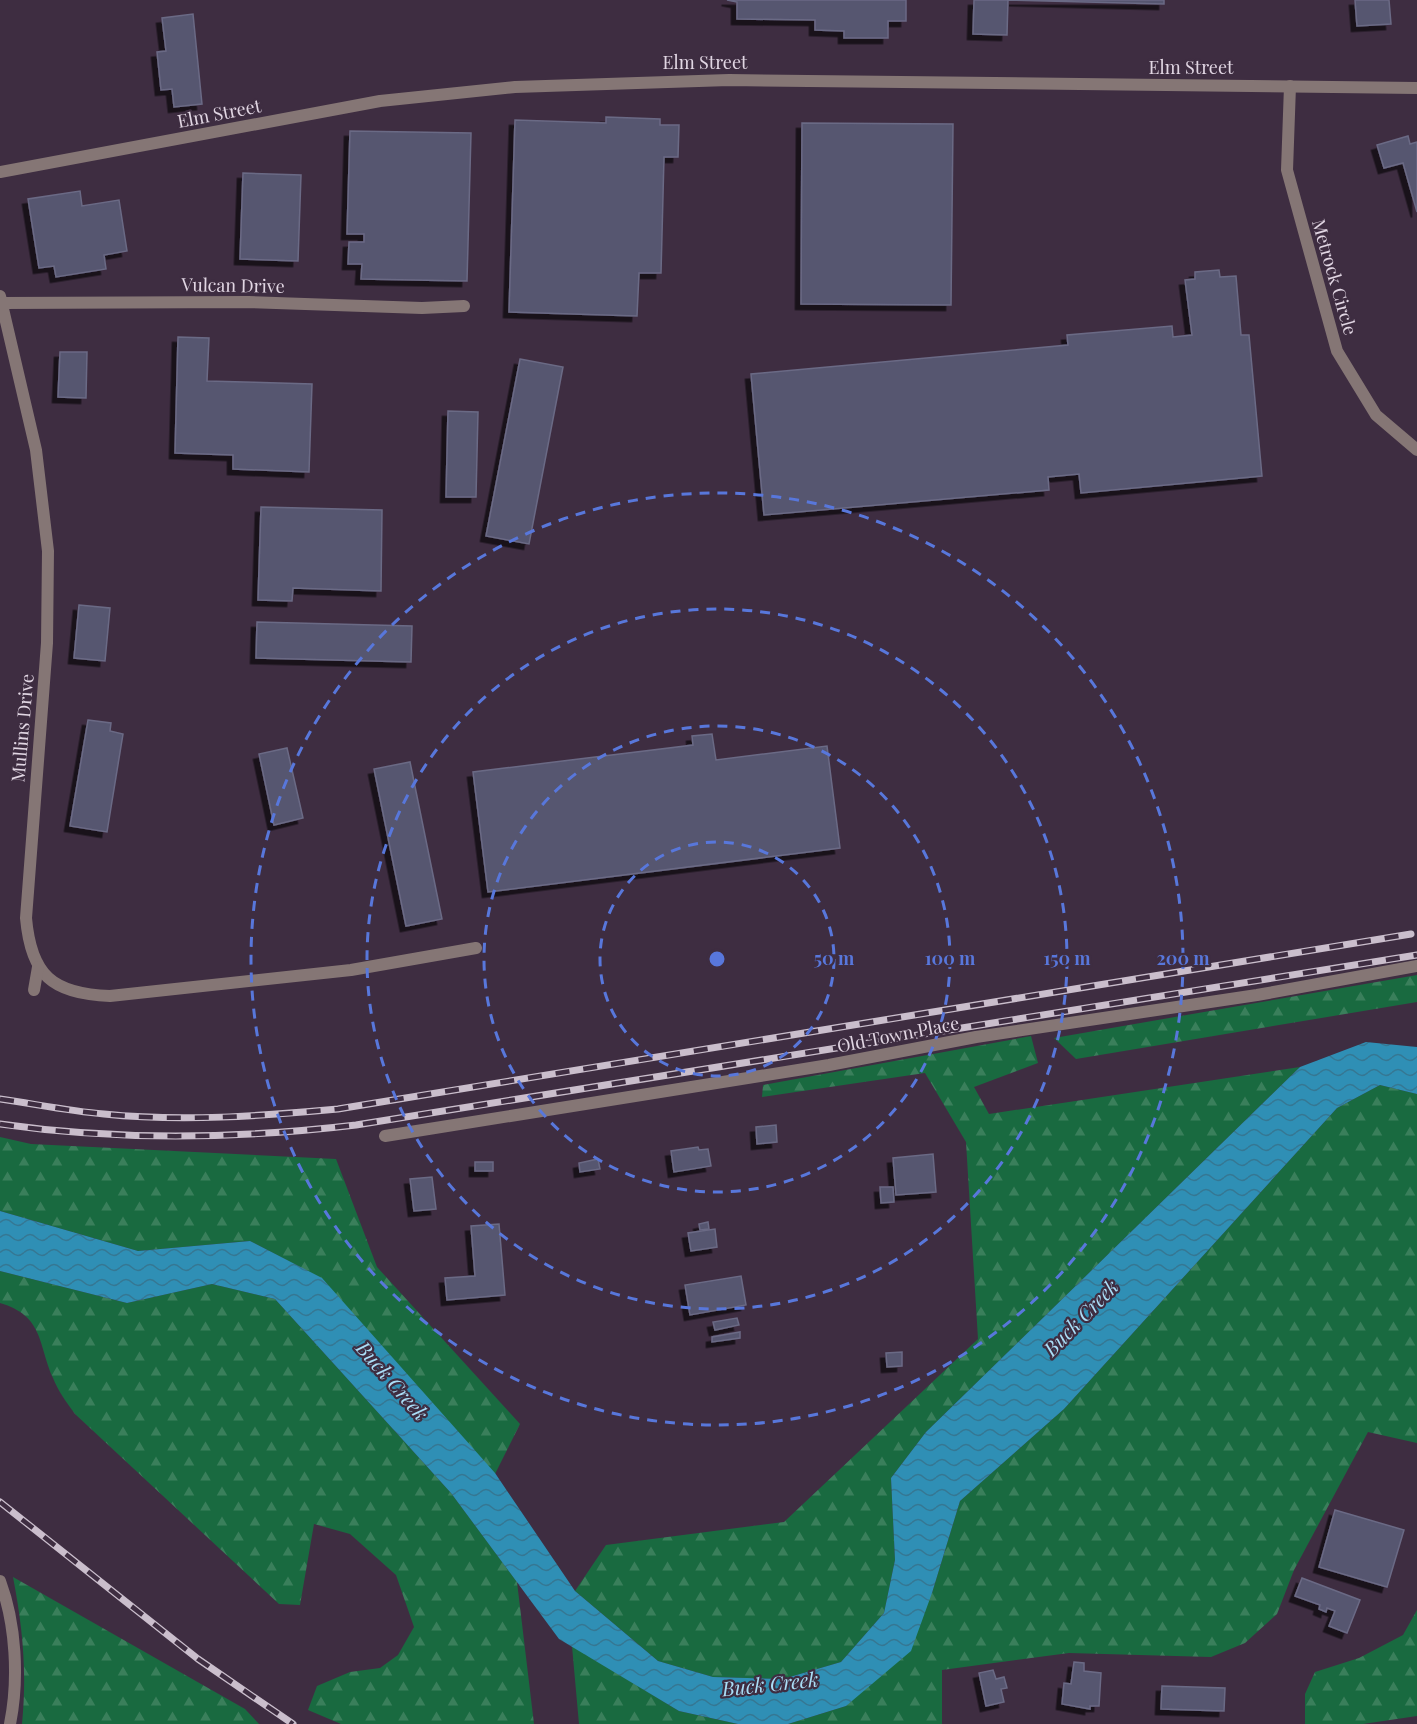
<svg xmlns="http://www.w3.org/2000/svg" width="1417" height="1724" viewBox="0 0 1417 1724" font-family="'Playfair Display',serif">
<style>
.forest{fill:url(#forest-firs)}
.water{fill:url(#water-waves)}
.building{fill:#565670;stroke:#6b6a85;stroke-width:1.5;filter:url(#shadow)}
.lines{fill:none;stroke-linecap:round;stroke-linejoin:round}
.minor{stroke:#857675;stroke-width:12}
.rail-casing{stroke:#cabecc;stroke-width:7}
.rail{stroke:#3e2d41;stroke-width:4.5;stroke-dasharray:14;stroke-linecap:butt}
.ring{fill:none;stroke:#5877db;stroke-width:3;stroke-dasharray:10 8}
.labels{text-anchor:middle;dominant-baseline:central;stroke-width:4.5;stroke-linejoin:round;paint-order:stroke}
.street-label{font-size:18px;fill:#e1d6e3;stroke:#3e2d41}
.water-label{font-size:20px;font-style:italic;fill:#aadef7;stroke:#3e2d41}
.centre{fill:#5877db;stroke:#3e2d41;stroke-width:3}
.ring-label{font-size:18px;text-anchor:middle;font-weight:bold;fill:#5877db;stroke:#3e2d41;stroke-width:4.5;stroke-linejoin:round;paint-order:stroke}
</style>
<defs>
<pattern id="forest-firs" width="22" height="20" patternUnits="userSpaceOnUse" patternTransform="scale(1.5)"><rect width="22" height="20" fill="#196a40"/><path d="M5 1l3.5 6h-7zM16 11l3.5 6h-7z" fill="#3a7f5b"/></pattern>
<pattern id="water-waves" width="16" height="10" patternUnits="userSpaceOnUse" patternTransform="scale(1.5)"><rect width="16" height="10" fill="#2f8fb5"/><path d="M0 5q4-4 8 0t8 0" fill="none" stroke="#357793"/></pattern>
<filter id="shadow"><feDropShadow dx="-5.5" dy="5.5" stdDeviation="0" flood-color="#0009"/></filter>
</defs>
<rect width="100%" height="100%" fill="#3e2d41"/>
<g class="forest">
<polygon points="1417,975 1417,1002 1076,1059 1054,1038"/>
<polygon points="1031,1036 1038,1063 974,1087 989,1114 1300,1067 926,1432 891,1478 895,1560 884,1613 841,1662 783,1679 713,1677 658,1661 575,1591 606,1545 784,1522 978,1339 966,1142 925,1073 762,1097 763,1085"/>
<polygon points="1380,1085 1417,1094 1417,1443 1368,1432 1294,1570 1277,1614 1245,1643 1211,1657 1069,1653 942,1670 942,1724 788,1724 846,1706 932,1593 960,1501 1064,1409 1337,1108"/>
<polygon points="0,1137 31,1144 336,1159 377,1267 520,1424 495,1474 321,1278 250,1241 138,1251 0,1211"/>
<path d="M0 1271 127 1303 212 1284 275 1299 451 1493 517 1582 534 1724H341L308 1710 317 1686 350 1672 380 1668 398 1655 414 1627 396 1575 350 1534 314 1524 300 1605 279 1604 75 1414C67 1403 58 1391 53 1378 38 1344 44 1316 0 1303Z"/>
<path d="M13 1577 245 1709 259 1724H22C27 1672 23 1629 13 1577Z"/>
<polygon points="1417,1610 1417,1716 1363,1724 1305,1724 1305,1694 1315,1672 1359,1658 1403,1635"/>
<polygon points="572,1646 679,1711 738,1724 579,1724"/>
</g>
<polygon class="water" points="1366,1042 1417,1047 1417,1094 1380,1085 1337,1108 1064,1409 960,1501 932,1593 911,1651 846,1706 788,1724 738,1724 679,1711 559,1639 451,1493 275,1299 212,1284 127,1303 0,1271 0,1211 138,1251 250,1241 322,1278 495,1473 575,1591 658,1661 713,1677 783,1679 841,1662 884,1613 895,1560 891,1478 926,1432 1300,1067"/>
<g class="building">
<polygon points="727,0 906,0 906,21 888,21 888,38 844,38 844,31 815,30 815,20 737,19 737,2"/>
<polygon points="974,0 1164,0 1164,4 1008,0 1007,35 973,34"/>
<polygon points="1355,0 1389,0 1391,24 1357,26"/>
<polygon points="193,14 202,104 174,107 172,89 161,90 157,52 166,51 162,18"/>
<polygon points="606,117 660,119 660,125 679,125 678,157 664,157 661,273 639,273 637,316 509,312 515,120 606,123"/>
<polygon points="802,123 953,124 951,305 801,304"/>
<polygon points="350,131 471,133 467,281 361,279 362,264 348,264 349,242 364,242 364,234 347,234"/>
<polygon points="1408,136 1410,144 1417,142 1417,212 1403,163 1384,168 1377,145"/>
<polygon points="243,173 301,175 298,261 240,259"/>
<polygon points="80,191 82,206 119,200 127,251 104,255 106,269 56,277 54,266 39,268 28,199"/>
<polygon points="1219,270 1220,277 1236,276 1241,335 1249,335 1262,476 1081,493 1079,474 1048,477 1049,490 764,515 751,374 1068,345 1067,335 1172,326 1173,337 1192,335 1185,280 1195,279 1195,272"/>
<polygon points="178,337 209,338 207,381 312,384 309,472 233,469 233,455 175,453"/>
<polygon points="60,352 87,352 86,398 58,397"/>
<polygon points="520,359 563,367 529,544 486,536"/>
<polygon points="448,411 478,412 476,497 446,497"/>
<polygon points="261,507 382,510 381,591 293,588 292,601 258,600"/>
<polygon points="79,605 110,608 105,661 74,658"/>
<polygon points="257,622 412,626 411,662 256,658"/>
<polygon points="88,720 111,723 110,731 123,734 107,832 70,826"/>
<polygon points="712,734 716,760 827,746 840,848 488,892 473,772 693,745 692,736"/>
<polygon points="287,748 303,818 274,825 259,754"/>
<polygon points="410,762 442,919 406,926 374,769"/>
<polygon points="776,1125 777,1142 757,1144 756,1127"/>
<polygon points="698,1147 699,1150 708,1149 711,1166 674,1172 671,1151"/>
<polygon points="933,1154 936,1192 896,1195 893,1158"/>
<polygon points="598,1159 600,1169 580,1172 579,1163"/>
<rect x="475" y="1162" width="18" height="9"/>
<polygon points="432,1177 436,1209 414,1211 410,1179"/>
<polygon points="880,1187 893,1187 894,1202 881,1203"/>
<polygon points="708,1222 709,1229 700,1230 699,1224"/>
<polygon points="499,1224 505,1295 447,1300 445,1278 475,1276 471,1226"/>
<polygon points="715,1229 717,1247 691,1251 688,1233"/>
<polygon points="741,1276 746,1305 690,1315 685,1285"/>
<polygon points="737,1318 739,1325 715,1330 713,1322"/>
<polygon points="740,1332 740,1338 712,1342 712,1337"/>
<polygon points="902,1352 902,1366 887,1367 886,1353"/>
<polygon points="1335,1510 1404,1530 1387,1587 1319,1567"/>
<polygon points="1302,1578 1360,1600 1347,1633 1329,1626 1335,1611 1327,1608 1326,1612 1319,1609 1320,1605 1295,1596"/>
<polygon points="1074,1662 1084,1663 1084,1671 1101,1673 1099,1706 1090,1706 1090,1709 1062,1704 1064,1683 1071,1684"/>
<polygon points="993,1670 996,1679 1004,1677 1007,1688 1001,1689 1004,1702 986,1706 979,1673"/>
<polygon points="1162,1686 1225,1688 1224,1711 1161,1709"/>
</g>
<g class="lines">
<g class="minor">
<polyline points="1290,86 1287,170 1337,351 1376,415 1417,450"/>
<polyline points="0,172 380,101 515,87 729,80 1417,88"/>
<path d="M0 296 36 450 48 551 47 643 26 918C31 975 52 994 110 996L351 970 476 948"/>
<polyline points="2,303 249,302 422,308 464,306"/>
<polyline points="34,990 38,967"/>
<polyline points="385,1136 829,1065 976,1037 1257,995 1417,966"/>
<path d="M0 1581C16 1624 19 1679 10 1724"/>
</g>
<g class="rail-casing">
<g id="rail">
<path d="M0 1099C35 1104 69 1111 104 1114 182 1122 261 1116 338 1109L1411 934"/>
<path d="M0 1124C119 1141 237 1139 356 1125L1417 955"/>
<polyline points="0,1502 198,1659 293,1724"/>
</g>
</g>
<use href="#rail" class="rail"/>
</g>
<g class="ring">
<circle cx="717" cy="959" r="117"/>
<circle cx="717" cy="959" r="233"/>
<circle cx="717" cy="959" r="350"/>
<circle cx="717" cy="959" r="466"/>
</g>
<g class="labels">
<g class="street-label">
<text x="705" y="62">Elm Street</text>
<text x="1191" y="67">Elm Street</text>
<text transform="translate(219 113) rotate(-11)">Elm Street</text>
<text transform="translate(1335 277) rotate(74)">Metrock Circle</text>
<text transform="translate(233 285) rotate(1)">Vulcan Drive</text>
<text transform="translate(22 728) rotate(-85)">Mullins Drive</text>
<text transform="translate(898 1034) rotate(-11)">Old Town Place</text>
</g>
<g class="water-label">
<text transform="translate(1080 1317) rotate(-46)">Buck Creek</text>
<text transform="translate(393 1380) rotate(49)">Buck Creek</text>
<text transform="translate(770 1683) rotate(-6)">Buck Creek</text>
</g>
</g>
<circle cx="717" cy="959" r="9" class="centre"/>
<g class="ring-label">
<text x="834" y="965">50 m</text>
<text x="950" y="965">100 m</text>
<text x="1067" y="965">150 m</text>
<text x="1183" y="965">200 m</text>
</g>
</svg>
